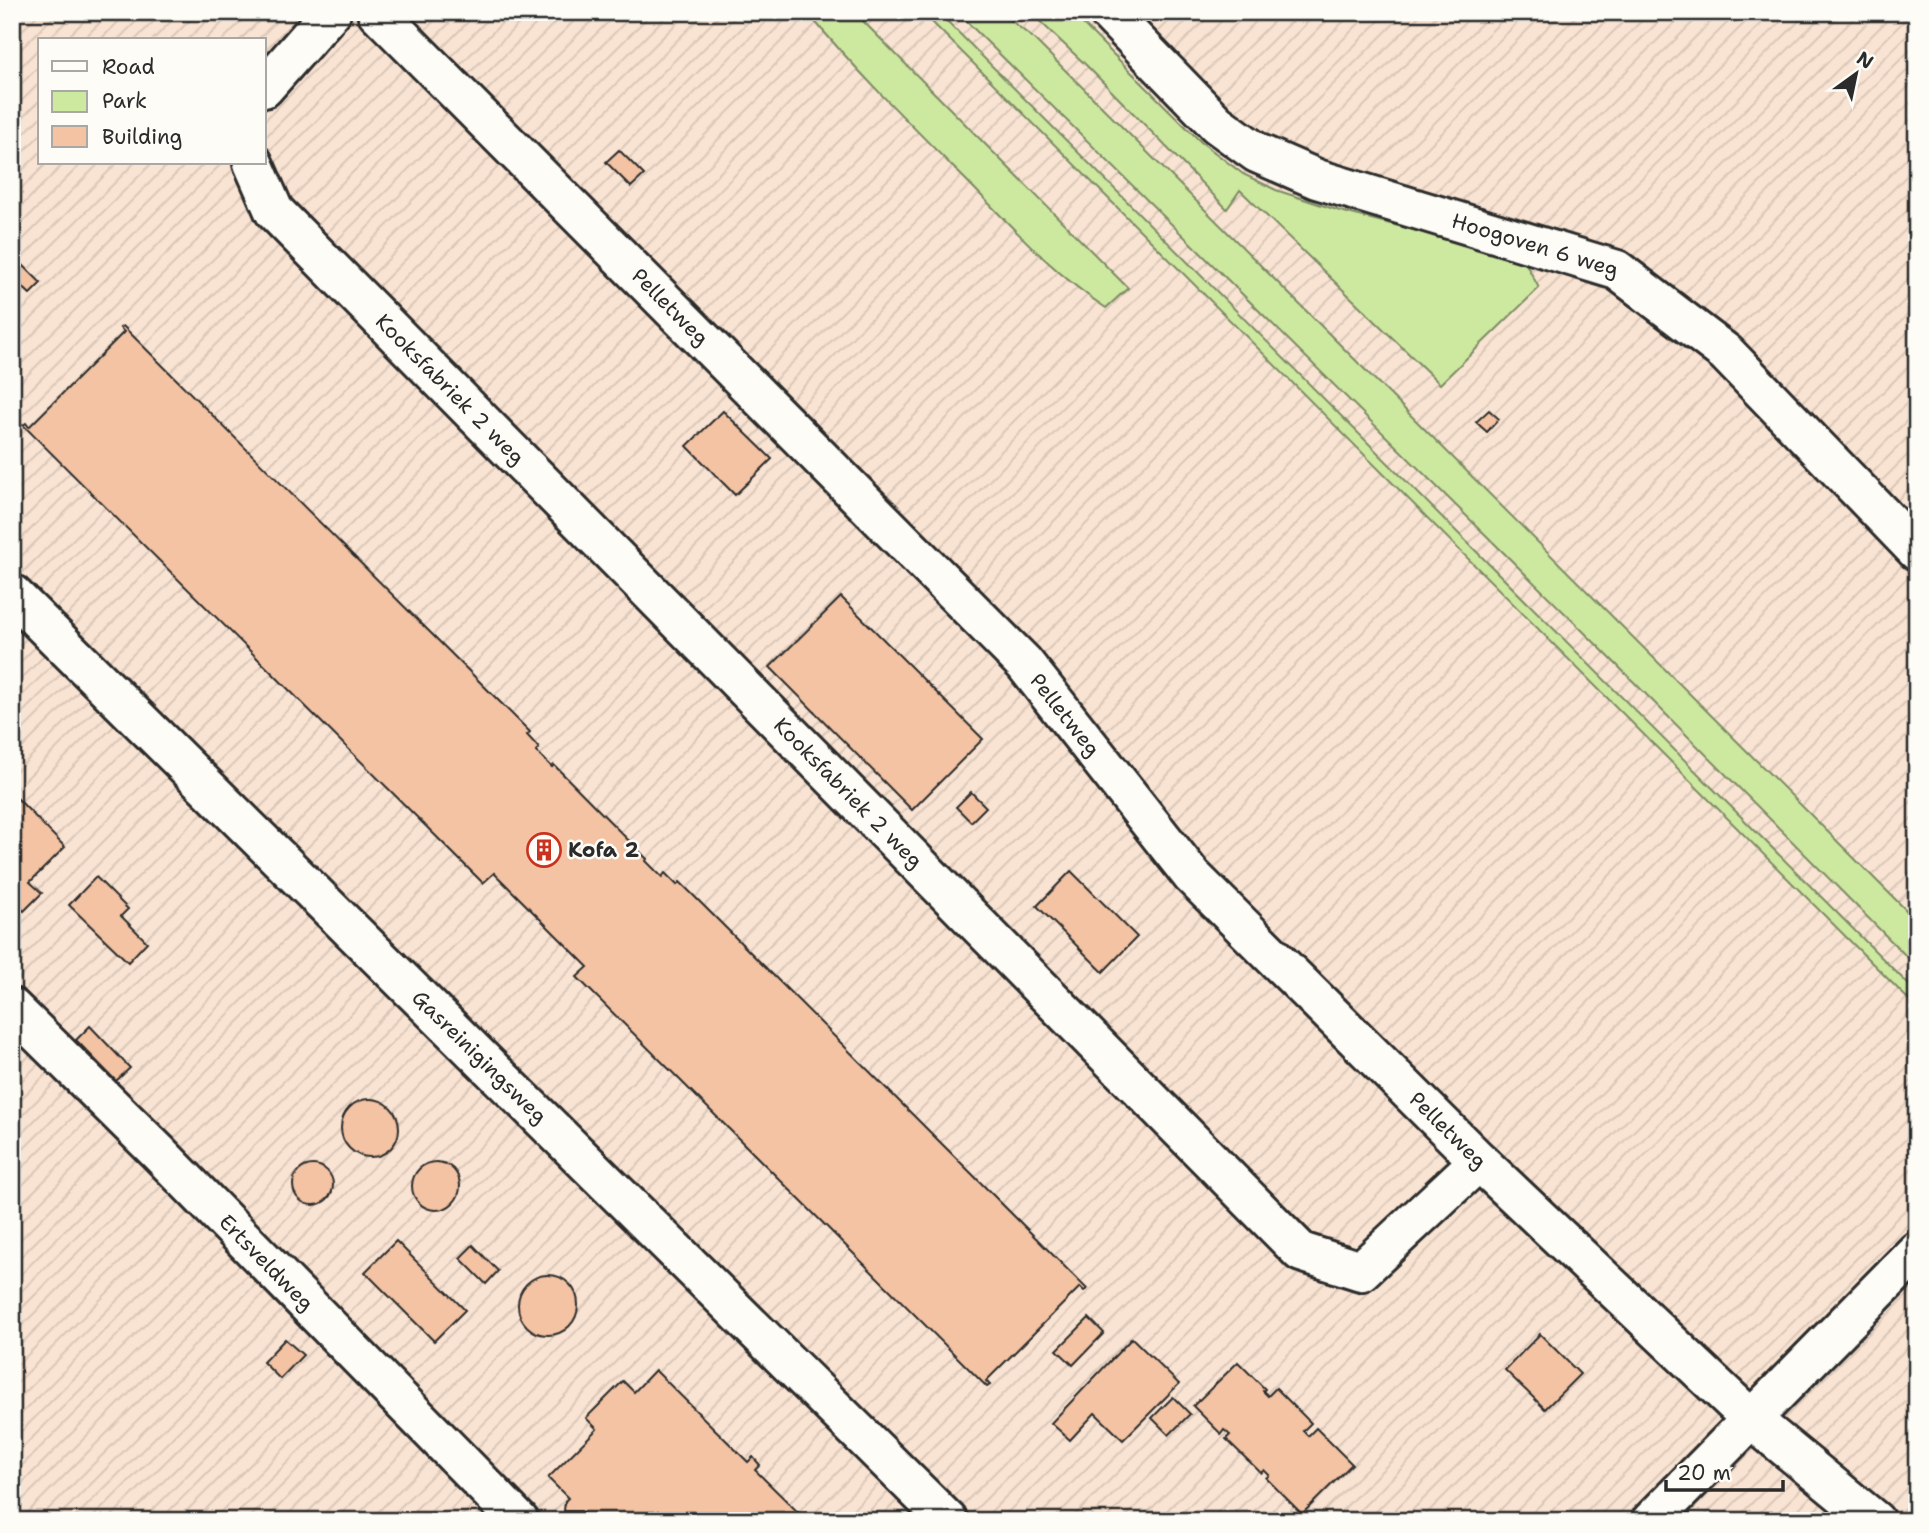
<svg xmlns="http://www.w3.org/2000/svg" width="1929" height="1533" viewBox="0 0 1929 1533" font-family="'Shantell Sans',sans-serif">
<style>
.industrial{fill:url(#industrial-furrows);fill-rule:evenodd}
.green{fill:#cde89f;stroke:#7c8a65;stroke-width:2}
.building{fill:#f3c3a3;stroke:#2b2b2b;stroke-width:2}
.lines{fill:none;stroke-linecap:round;stroke-linejoin:round}
.minor-casing{stroke:#2b2b2b;stroke-width:44}
.minor{stroke:#fdfcf7;stroke-width:38}
.labels{text-anchor:middle;dominant-baseline:central;stroke-width:5;stroke-linejoin:round;paint-order:stroke}
.street-label{font-size:21px;fill:#2b2b2b;stroke:#fdfcf7}
.poi-label{font-size:21px;font-weight:bold;fill:#2b2b2b;stroke:#fdfcf7;text-anchor:start}
</style>
<defs>
<pattern id="industrial-furrows" width="10" height="10" patternUnits="userSpaceOnUse" patternTransform="scale(1.75)"><rect width="10" height="10" fill="#f9e3d2"/><path d="M-1 1l2-2M0 10L10 0M9 11l2-2" fill="none" stroke="#d6c3b4"/></pattern>
</defs>
<rect width="100%" height="100%" fill="#fbf1e6"/>
<filter id="ink" filterUnits="userSpaceOnUse"><feTurbulence type="fractalNoise" baseFrequency=".0143" numOctaves="2"/><feDisplacementMap in="SourceGraphic" scale="14" xChannelSelector="R" yChannelSelector="G"/><feConvolveMatrix kernelMatrix="1 2 1 2 8 2 1 2 1" color-interpolation-filters="sRGB"/></filter>
<g filter="url(#ink)">
<path class="industrial" d="M12 12H1917V1521H12ZM40 40H264V163H40Z"/>
<g class="green">
<path d="M807 12H854L1128 288 1106 308C1054 274 1011 226 968 182 913 127 857 72 807 12Z"/>
<polygon points="922,12 938,12 1917,993 1917,1008"/>
<polygon points="957,12 1000,12 1033,38 1917,921 1917,967 1603,651"/>
<polygon points="1030,12 1071,12 1201,142 1243,174 1276,190 1340,211 1523,258 1539,288 1440,384 1240,190 1227,209 1087,66"/>
</g>
<g class="building">
<polygon points="619,150 644,175 631,187 606,162"/>
<polygon points="22,264 41,283 30,294 12,277 12,273"/>
<polygon points="123,326 530,732 527,735 539,748 536,751 552,767 554,765 647,859 646,861 662,877 665,873 677,885 680,882 1087,1289 1084,1291 1080,1287 986,1381 990,1385 987,1387 577,977 588,967 494,873 483,883 23,425 26,423 29,427 124,332 120,328"/>
<polygon points="1489,410 1499,419 1487,432 1476,422"/>
<polygon points="723,411 772,459 735,495 687,446"/>
<polygon points="841,597 983,739 912,810 770,667"/>
<polygon points="971,792 986,807 971,822 956,807"/>
<polygon points="12,793 65,847 30,882 42,893 24,911 12,900"/>
<polygon points="1071,871 1137,937 1103,972 1037,906"/>
<polygon points="96,877 128,909 121,916 147,942 128,962 69,905"/>
<polygon points="90,1026 130,1068 116,1081 76,1040"/>
<circle cx="370" cy="1128" r="29"/>
<circle cx="436" cy="1186" r="24"/>
<circle cx="313" cy="1185" r="20"/>
<polygon points="396,1241 465,1310 434,1341 365,1272"/>
<polygon points="473,1245 498,1271 486,1284 460,1258"/>
<circle cx="548" cy="1305" r="30"/>
<polygon points="1089,1318 1104,1333 1073,1365 1057,1350"/>
<polygon points="1540,1334 1580,1374 1545,1409 1505,1370"/>
<polygon points="1132,1338 1179,1384 1123,1440 1095,1413 1070,1440 1051,1423"/>
<polygon points="285,1339 303,1355 280,1379 263,1362"/>
<polygon points="1238,1362 1265,1389 1263,1391 1268,1396 1276,1388 1311,1423 1303,1431 1308,1436 1316,1428 1352,1464 1302,1514 1266,1478 1269,1475 1264,1470 1261,1473 1226,1439 1230,1435 1224,1430 1221,1434 1193,1406"/>
<polygon points="655,1370 748,1462 753,1457 760,1465 755,1470 807,1521 591,1521 581,1511 564,1511 565,1501 568,1498 548,1478 597,1429 586,1418 623,1381 634,1392"/>
<polygon points="1173,1397 1190,1414 1169,1435 1152,1418"/>
</g>
<g class="lines">
<g class="minor-casing">
<g id="minor">
<path id="s1" d="M377 12 1024 663 1192 876 1479 1161 1751 1419 1875 1521"/>
<path id="s2" d="M1108 12 1217 124 1257 153 1317 179 1617 270 1726 353 1917 551"/>
<polyline points="264,88 331,12"/>
<path id="s3" d="M253 163 274 211 1301 1252 1361 1271 1479 1161"/>
<path id="s4" d="M12 594 948 1521"/>
<path id="s5" d="M12 1008 159 1153 519 1521"/>
<polyline points="1651,1521 1917,1251"/>
</g>
</g>
<use href="#minor" class="minor"/>
</g>
</g>
<defs>
<g id="building-ring" transform="scale(1.75)"><circle r="9.5" fill="#fdfcf7" stroke="#c8321e" stroke-width="1.5"/><path d="M-4-6H4V6H1V3H-1V6H-4ZM-2.5-4.3h1.7v1.8h-1.7ZM.8-4.3h1.7v1.8H.8ZM-2.5-1h1.7V.8h-1.7ZM.8-1h1.7V.8H.8Z" fill="#c8321e"/></g>
</defs>
<g fill-rule="evenodd">
<use href="#building-ring" x="544" y="850"/>
</g>
<g class="labels">
<g class="street-label">
<text stroke="none"><textPath href="#s2" startOffset="499">Hoogoven 6 weg</textPath></text>
<text stroke="none"><textPath href="#s1" startOffset="416">Pelletweg</textPath></text>
<text stroke="none"><textPath href="#s3" startOffset="303">Kooksfabriek 2 weg</textPath></text>
<text stroke="none"><textPath href="#s1" startOffset="984">Pelletweg</textPath></text>
<text stroke="none"><textPath href="#s3" startOffset="870">Kooksfabriek 2 weg</textPath></text>
<text stroke="none"><textPath href="#s4" startOffset="658">Gasreinigingsweg</textPath></text>
<text stroke="none"><textPath href="#s1" startOffset="1550">Pelletweg</textPath></text>
<text stroke="none"><textPath href="#s5" startOffset="360">Ertsveldweg</textPath></text>
</g>
<g class="poi-label">
<text x="568" y="850">Kofa 2</text>
</g>
</g>
<rect width="1929" height="1533" fill="none" stroke="#fdfcf7" stroke-width="42"/>
<rect x="21" y="21" width="1887" height="1491" fill="none" stroke="#2b2b2b" stroke-width="2.5" filter="url(#ink)"/>
<rect x="38" y="38" width="228" height="126" fill="#fdfcf7" stroke="#a9a8a5" stroke-width="2"/>
<rect x="52" y="61" width="35" height="10" fill="#fdfcf7" stroke="#a9a8a5" stroke-width="2"/>
<text x="102" y="74" font-size="21" fill="#2b2b2b">Road</text>
<rect x="52" y="91" width="35" height="21" fill="#cde89f" stroke="#a9a8a5" stroke-width="2"/>
<text x="102" y="108" font-size="21" fill="#2b2b2b">Park</text>
<rect x="52" y="126" width="35" height="21" fill="#f3c3a3" stroke="#a9a8a5" stroke-width="2"/>
<text x="102" y="144" font-size="21" fill="#2b2b2b">Building</text>
<g transform="translate(1856 74) rotate(33)" stroke="#fdfcf7" stroke-width="5" paint-order="stroke">
<path d="M0-5L12 26L0 18L-12 26Z" fill="#2b2b2b"/>
<text y="-10" font-size="19" font-weight="bold" text-anchor="middle" fill="#2b2b2b">N</text>
</g>
<path d="M1666 1480v10h117v-10" fill="none" stroke="#2b2b2b" stroke-width="3.5"/>
<text x="1677" y="1480" font-size="21" fill="#2b2b2b" stroke="#fdfcf7" stroke-width="5" paint-order="stroke">20 m</text>
</svg>
